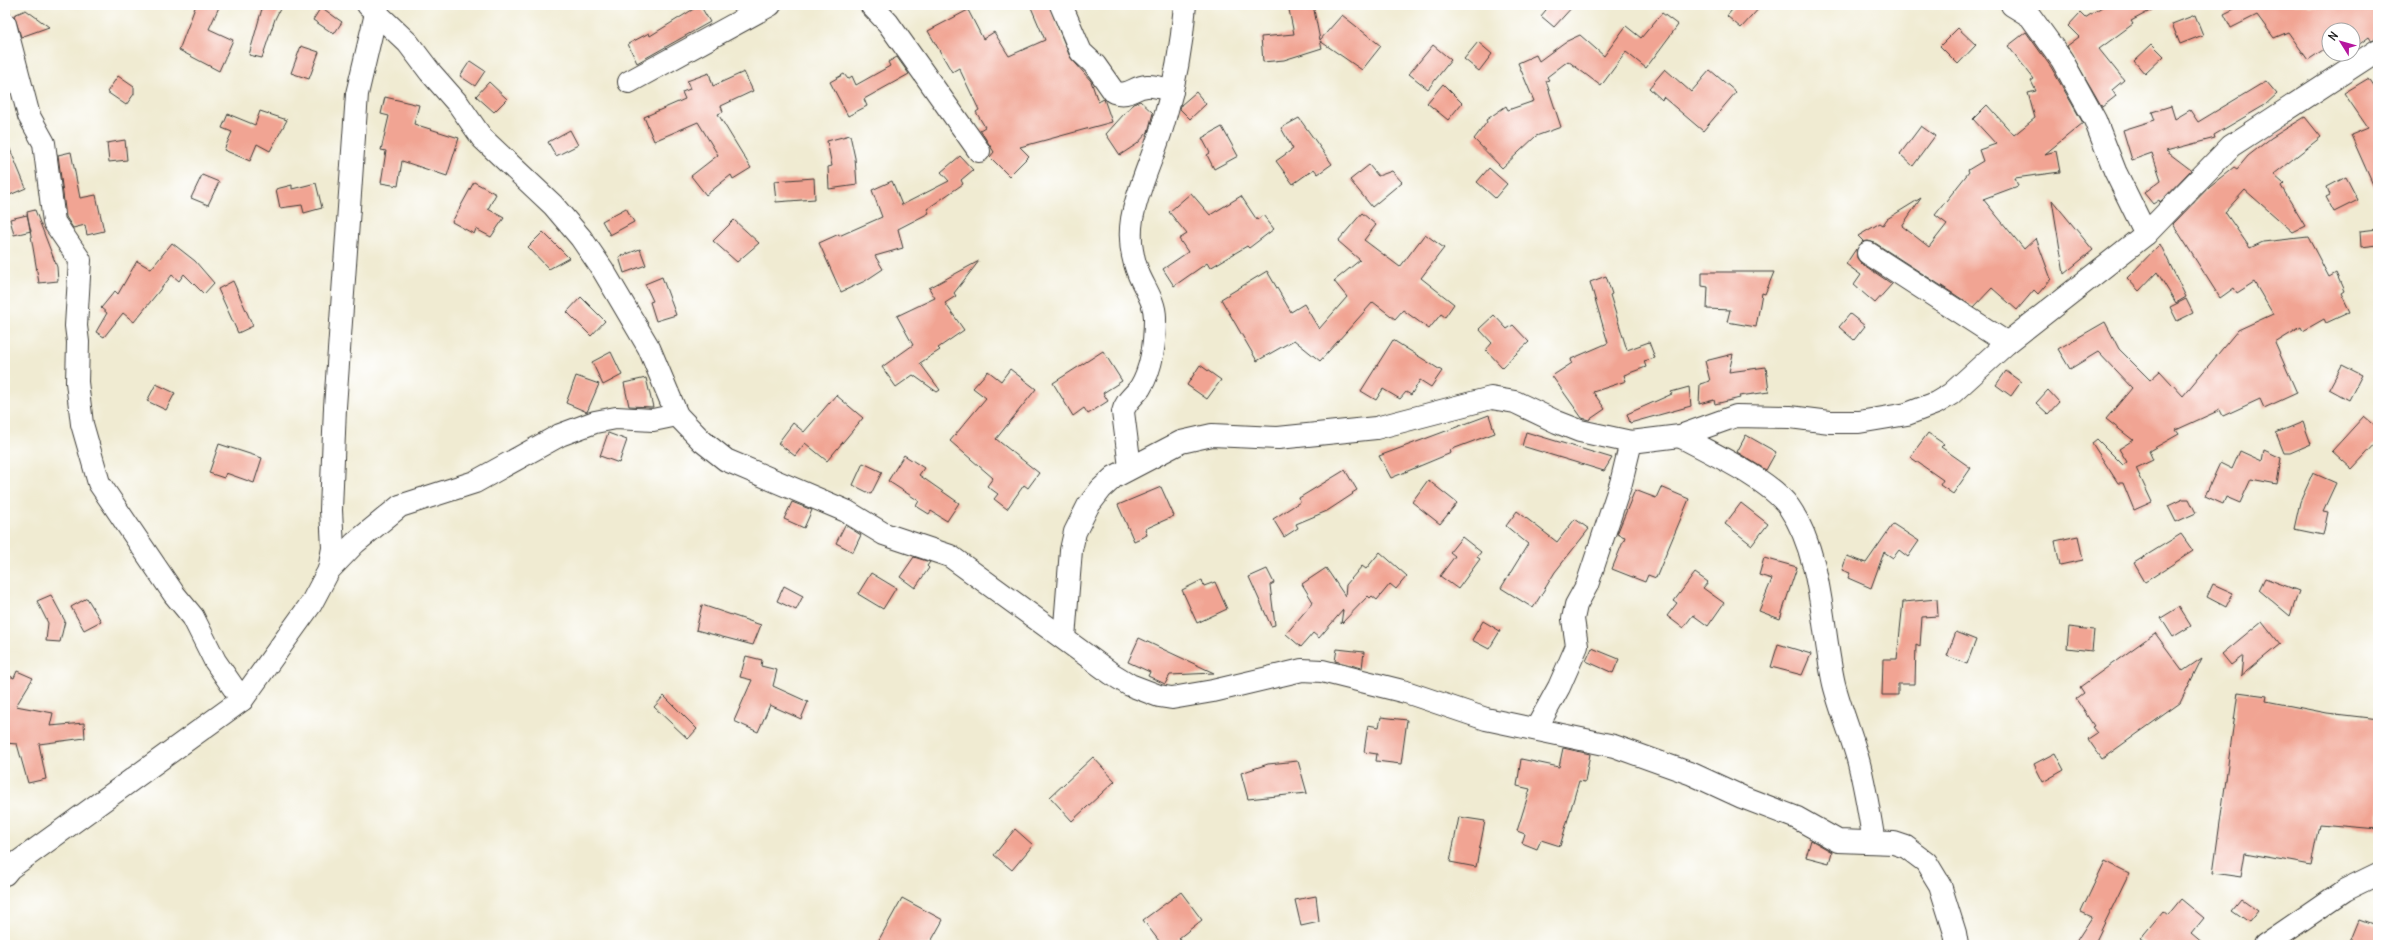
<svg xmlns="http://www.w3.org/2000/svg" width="2383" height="950" viewBox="0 0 2383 950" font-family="Delius,sans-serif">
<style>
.building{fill:#f1a493}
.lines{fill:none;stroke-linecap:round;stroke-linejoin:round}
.minor-casing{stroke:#3c3b37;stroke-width:24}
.minor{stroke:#fff;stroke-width:22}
</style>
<rect width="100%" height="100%" fill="#fff"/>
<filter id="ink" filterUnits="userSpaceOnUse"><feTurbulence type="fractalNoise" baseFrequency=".025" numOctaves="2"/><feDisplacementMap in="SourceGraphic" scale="8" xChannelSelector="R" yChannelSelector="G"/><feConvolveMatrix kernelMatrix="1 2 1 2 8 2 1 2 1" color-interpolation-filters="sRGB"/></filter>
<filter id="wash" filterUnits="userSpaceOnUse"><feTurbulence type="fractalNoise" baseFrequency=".012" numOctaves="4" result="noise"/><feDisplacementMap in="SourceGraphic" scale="16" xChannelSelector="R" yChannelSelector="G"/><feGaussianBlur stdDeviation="0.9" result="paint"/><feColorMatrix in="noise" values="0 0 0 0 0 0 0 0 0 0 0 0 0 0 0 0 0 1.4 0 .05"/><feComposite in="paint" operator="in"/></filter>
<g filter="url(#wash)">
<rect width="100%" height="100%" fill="#f0ebd2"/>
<g id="blocks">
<g class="building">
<polygon points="196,5 220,5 209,29 233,40 219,71 179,50"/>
<polygon points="263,5 282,5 275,19 262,58 249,55"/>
<polygon points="700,5 710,22 637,63 628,44 649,33 650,36"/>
<polygon points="1030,5 1049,5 1070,57 1091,81 1098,102 1104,99 1112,122 1020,147 1029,156 1009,176 990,157 994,152 980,130 985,127 976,112 979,110 959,68 952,72 928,31 968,10 983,39 994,32 1009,56 1045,40"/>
<polygon points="1288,5 1313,5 1320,40 1342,15 1381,46 1362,70 1320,41 1322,48 1284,60 1263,62 1261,37 1294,34"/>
<polygon points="1550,5 1574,5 1554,27 1541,16"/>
<polygon points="1736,5 1762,5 1741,28 1727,16"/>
<polygon points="2105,5 2161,5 2131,21 2133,24 2099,49 2124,80 2112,90 2116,96 2102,107 2067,46 2079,37 2068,26 2080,13 2085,18"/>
<polygon points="2242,5 2378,5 2378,38 2371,40 2369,37 2353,49 2353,30 2329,30 2329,46 2308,60 2288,32 2274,38 2257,15 2231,28 2224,14"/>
<polygon points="321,7 342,22 334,34 313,20"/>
<polygon points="26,10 49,27 21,37 14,15"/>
<polygon points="1662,13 1678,25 1646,68 1626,52 1601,86 1568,61 1547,77 1549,80 1546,81 1561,127 1536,136 1502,168 1474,139 1487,122 1486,120 1506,106 1508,110 1534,101 1518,63 1536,55 1539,61 1565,42 1580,35 1604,56 1626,26 1641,38"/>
<polygon points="2195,15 2203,35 2180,44 2172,24"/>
<polygon points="1958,28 1976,45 1958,64 1940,46"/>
<polygon points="2026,32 2051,67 2083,123 2045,154 2056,151 2060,172 2015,178 2018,186 1983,199 2024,249 2036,238 2051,279 2038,294 2034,290 2017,310 1992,288 1974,307 1875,243 1868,241 1862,242 1863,241 1858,236 1880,223 1883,225 1887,219 1921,198 1902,226 1929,247 1947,224 1935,215 1969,172 1968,170 1983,161 1979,150 1996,144 1973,119 1987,105 2014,135 2035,118 2028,93 2036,91 2031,81 2034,79 2008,46"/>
<polygon points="1478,42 1492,54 1479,71 1464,59"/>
<polygon points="2152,44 2164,56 2145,74 2134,61"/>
<polygon points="1433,45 1451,60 1428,89 1409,74"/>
<polygon points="301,46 319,52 309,79 291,73"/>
<polygon points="897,57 909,74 864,99 867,106 848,116 830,82 844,74 848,79 852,76 856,85 890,66 888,62"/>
<polygon points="470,61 485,71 475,86 460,76"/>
<polygon points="1665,69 1691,92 1710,70 1736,92 1703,131 1663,97 1662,100 1649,88"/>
<polygon points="744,72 753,91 721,106 723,112 718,114 751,168 733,179 731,175 706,195 691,176 718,155 698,122 654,141 644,117 685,99 682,92 690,89 687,81 709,73 713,86"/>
<polygon points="118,76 134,87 134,94 126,105 107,92"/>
<polygon points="2369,78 2378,92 2378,196 2351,135 2368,128 2344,93"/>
<polygon points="2266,81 2277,94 2265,105 2214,135 2215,138 2166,151 2191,170 2160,202 2159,200 2153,204 2144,193 2161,180 2152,153 2132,160 2123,130 2155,120 2152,112 2171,106 2175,119 2190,110 2198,122"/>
<polygon points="489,82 507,99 494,112 476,96"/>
<polygon points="1443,84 1462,103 1448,120 1427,103"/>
<polygon points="1196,92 1206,104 1190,119 1180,109 1181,105"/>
<polygon points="385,97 419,105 414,124 459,138 447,176 402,161 398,186 381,183 386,151 381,150 389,116 381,114"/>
<polygon points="1140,101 1153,113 1148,132 1137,144 1120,155 1106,134 1133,104"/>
<polygon points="260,111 287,120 270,151 257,144 250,161 224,150 232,132 222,128 228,114 255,125"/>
<polygon points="2305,117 2321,137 2274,174 2284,183 2281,186 2305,226 2293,232 2245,190 2225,212 2250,248 2263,242 2308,237 2329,277 2336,273 2344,291 2341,293 2350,312 2326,323 2324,319 2303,331 2301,327 2275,343 2297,393 2264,408 2260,399 2223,416 2220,410 2176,430 2179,434 2149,451 2153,460 2136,468 2152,502 2134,510 2123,483 2118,483 2092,443 2097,439 2123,465 2127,462 2119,449 2133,440 2106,419 2132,388 2098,352 2070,369 2058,349 2105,322 2119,349 2150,380 2160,371 2183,396 2238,330 2273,314 2254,282 2237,293 2234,288 2220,298 2173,224 2210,186 2234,167 2237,169 2248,156 2271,138"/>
<polygon points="1299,118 1332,164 1318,174 1314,169 1293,184 1276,161 1293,149 1281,128"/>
<polygon points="1921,126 1935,136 1913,166 1900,154"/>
<polygon points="1222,127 1238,156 1214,169 1207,155 1210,153 1202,138"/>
<polygon points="570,130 578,145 556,156 548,142"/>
<polygon points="850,135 855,158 857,185 829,189 828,167 832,166 827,141"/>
<polygon points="5,137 26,188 5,197"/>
<polygon points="125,140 127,160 109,162 107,143"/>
<polygon points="71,152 80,198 96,195 104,231 87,235 85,225 73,228 66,217 58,155"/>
<polygon points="960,156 973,170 961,180 963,184 927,209 929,213 898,229 903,248 875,256 883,269 865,281 841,292 819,243 839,234 839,236 882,217 872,190 892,181 902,205 949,181 941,172"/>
<polygon points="1369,165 1378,176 1392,171 1402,182 1372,207 1350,180"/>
<polygon points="1489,168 1507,184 1495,198 1477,182"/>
<polygon points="202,175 219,182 208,205 191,198"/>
<polygon points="2346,177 2358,200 2334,212 2326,197 2330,195 2327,187"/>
<polygon points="814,178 815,199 776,202 774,181"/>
<polygon points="474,182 496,194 488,209 504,218 491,237 476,229 474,234 452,222"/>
<polygon points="316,183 322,208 304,213 302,205 280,208 276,189 292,185 292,189"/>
<polygon points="1191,193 1210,215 1241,196 1257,220 1263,215 1274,229 1249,248 1247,246 1210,268 1207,263 1174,286 1163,269 1188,252 1179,239 1187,234 1169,212"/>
<polygon points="2052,200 2093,250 2064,274"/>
<polygon points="626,208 634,222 610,235 602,221"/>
<polygon points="35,210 57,267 58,281 39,283 27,212"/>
<polygon points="1362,213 1376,225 1364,240 1400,267 1425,234 1444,248 1421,278 1454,304 1445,317 1441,314 1429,329 1403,310 1395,319 1373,302 1320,361 1294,340 1257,361 1221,299 1267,271 1291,312 1304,304 1319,329 1347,297 1334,281 1360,260 1338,241"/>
<polygon points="27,215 31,231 14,235 10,219"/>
<polygon points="734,220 759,243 737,262 713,241"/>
<polygon points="2378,229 2378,245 2361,247 2360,231"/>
<polygon points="543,232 569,258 549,269 528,247"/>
<polygon points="172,243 195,261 214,283 204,294 184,274 179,281 172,275 134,322 123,313 104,337 96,332 107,313 101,308 115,291 118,294 137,261 151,269"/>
<polygon points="2160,244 2186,297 2176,303 2157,272 2139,291 2127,278"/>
<polygon points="640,249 646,265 624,273 619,257"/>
<polygon points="1856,249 1857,258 1861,263 1892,284 1875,303 1854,285 1861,275 1846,264"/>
<polygon points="979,261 954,293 956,296 945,303 964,330 938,348 940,350 920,363 940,390 937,392 913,375 896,387 882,367 913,345 897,316 935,298 929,288"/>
<polygon points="1702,272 1774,272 1765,294 1762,293 1756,327 1727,322 1730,310 1707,309 1708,287 1702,286"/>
<polygon points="1606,276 1612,294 1610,295 1627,350 1649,342 1655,358 1644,361 1646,367 1624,375 1626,381 1593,392 1605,409 1589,420 1582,418 1552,376 1572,363 1571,359 1608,343 1590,282"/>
<polygon points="662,277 676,315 656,321 650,302 653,301 645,284"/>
<polygon points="233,281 253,326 238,333 218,289"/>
<polygon points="581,297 605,321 591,336 567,312"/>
<polygon points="2186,299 2193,313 2177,321 2170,307"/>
<polygon points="1850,314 1865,326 1854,340 1839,327"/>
<polygon points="1494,315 1507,329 1513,325 1529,342 1502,367 1486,350 1492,343 1479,329"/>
<polygon points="1393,340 1442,371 1431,387 1420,380 1411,395 1406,392 1400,399 1383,389 1376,400 1361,391"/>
<polygon points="1103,351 1122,381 1103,393 1108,401 1088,414 1084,408 1073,416 1053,383"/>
<polygon points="611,352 622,375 603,385 592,362"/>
<polygon points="1733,354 1729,372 1766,367 1769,392 1739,396 1740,398 1715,404 1714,400 1699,404 1700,384 1710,381 1705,361"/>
<polygon points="1200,365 1221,380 1207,399 1187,385"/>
<polygon points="2342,365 2362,375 2349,400 2329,389"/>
<polygon points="1010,369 1036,389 996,439 1039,473 1028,488 1024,485 1007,509 994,499 998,494 987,486 993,478 950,441 986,398 973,388 988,371 1001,381"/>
<polygon points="2006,371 2021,382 2011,396 1996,385"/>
<polygon points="576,376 599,384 587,412 566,403"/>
<polygon points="646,378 653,407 629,406 624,383"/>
<polygon points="156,384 175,393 166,410 147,401"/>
<polygon points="1689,387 1691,406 1630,423 1627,414 1672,394 1671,392"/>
<polygon points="2048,390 2059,402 2048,414 2036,403"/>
<polygon points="836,395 863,418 827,461 805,443 795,456 778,443 793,423 804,432"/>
<polygon points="1489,415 1495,433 1450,450 1451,453 1391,478 1379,456"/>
<polygon points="2364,416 2378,428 2378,441 2352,469 2332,451"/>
<polygon points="2303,422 2311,444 2290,453 2284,453 2276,433"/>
<polygon points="1526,432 1612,458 1604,471 1522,446"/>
<polygon points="608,433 627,440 619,463 600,456"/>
<polygon points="1928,433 1944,444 1941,447 1971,468 1953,494 1940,485 1943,480 1910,457"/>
<polygon points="1746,435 1776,452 1766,470 1737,452"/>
<polygon points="219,444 262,458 254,483 226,473 224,478 209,473"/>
<polygon points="2264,450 2281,458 2277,484 2251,479 2240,503 2226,497 2223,504 2205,496 2220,463 2232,469 2240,451 2262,461"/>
<polygon points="904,455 924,468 919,475 959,503 947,521 931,511 929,514 916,506 919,501 888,481"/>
<polygon points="863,463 882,472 871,494 853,485"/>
<polygon points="1345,470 1357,490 1352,493 1353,494 1327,511 1296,524 1298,528 1284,537 1273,519 1300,502 1299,498"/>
<polygon points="2313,473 2336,483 2323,511 2328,512 2323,535 2294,529 2300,502"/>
<polygon points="1428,480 1457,503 1440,524 1412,502"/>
<polygon points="1161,487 1174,516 1145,529 1147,535 1134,541 1118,505"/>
<polygon points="1661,487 1689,499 1656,578 1648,575 1645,582 1612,569 1625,537 1617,534 1635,490 1656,498"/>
<polygon points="2183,499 2189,499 2196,513 2176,522 2168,506"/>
<polygon points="792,502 812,510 804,528 784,519"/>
<polygon points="1741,503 1768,524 1752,545 1725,524"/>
<polygon points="1517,511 1557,542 1575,519 1589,529 1555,572 1533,608 1501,588 1528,544 1506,526"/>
<polygon points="1893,524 1919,541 1908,557 1899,550 1893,558 1884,552 1871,588 1848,578 1850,573 1842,570 1847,556 1866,563"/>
<polygon points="845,525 861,535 853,552 836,543"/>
<polygon points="2181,534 2193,551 2145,582 2134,563"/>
<polygon points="2078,536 2083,560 2060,565 2055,541"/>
<polygon points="1462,537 1481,552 1477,557 1480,559 1458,589 1440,576 1455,556 1450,552"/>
<polygon points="1380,552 1407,576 1396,589 1390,584 1377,600 1372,596 1370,598 1368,596 1341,624 1343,610 1319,638 1313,633 1301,647 1286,634 1313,602 1302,584 1326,568 1345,596 1346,585 1362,566 1366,569"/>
<polygon points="914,557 930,562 927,566 929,568 915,588 900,577"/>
<polygon points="1764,558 1797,567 1780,619 1759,611 1772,579 1759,575"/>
<polygon points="1267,569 1274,583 1270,585 1275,625 1271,626 1249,577"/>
<polygon points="871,573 896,588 883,609 858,594"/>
<polygon points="1695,573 1708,582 1703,588 1724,603 1708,626 1693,615 1683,628 1667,616 1677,603 1674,601"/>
<polygon points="2265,578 2299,591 2290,616 2259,590"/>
<polygon points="1202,580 1204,586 1215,582 1227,609 1197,623 1182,590"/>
<polygon points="2213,584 2233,593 2226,607 2207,597"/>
<polygon points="784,586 803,596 796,610 777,601"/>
<polygon points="51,595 65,621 60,642 46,641 48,623 37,601"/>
<polygon points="87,598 101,621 84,630 71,607"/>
<polygon points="1937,599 1938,616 1922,617 1920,646 1916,644 1915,684 1898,684 1898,695 1882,695 1883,659 1897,659 1903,602"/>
<polygon points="702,605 761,625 753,645 696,630"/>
<polygon points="2179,607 2191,626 2173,637 2161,618"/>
<polygon points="1483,621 1500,631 1489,649 1472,640"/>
<polygon points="2262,621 2280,644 2241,676 2243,656 2231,665 2222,654"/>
<polygon points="2069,627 2094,630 2092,651 2067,648"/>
<polygon points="1956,632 1976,640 1967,664 1947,656"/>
<polygon points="2155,633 2183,671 2202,658 2180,703 2102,759 2088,739 2097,733 2092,727 2094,726 2076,699 2084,693 2080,687"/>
<polygon points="1139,638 1214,673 1170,675 1165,684 1148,676 1150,672 1128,662"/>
<polygon points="1778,644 1811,654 1802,675 1771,667"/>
<polygon points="1592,648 1619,659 1613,673 1586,661"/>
<polygon points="1337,649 1364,652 1362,668 1335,661"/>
<polygon points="746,656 762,660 761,666 777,670 773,686 808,702 801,719 770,705 758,732 734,721 752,680 740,677"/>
<polygon points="17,671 33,678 16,706 53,713 50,726 84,723 85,738 39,744 46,779 28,783 17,744 5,743 5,674 14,678"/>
<polygon points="2238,692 2267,696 2266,701 2327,713 2378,719 2378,829 2319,824 2311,865 2245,853 2241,877 2213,873"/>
<polygon points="664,696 697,729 688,739 654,707"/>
<polygon points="1381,717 1407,720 1401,764 1376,761 1377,754 1364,752 1368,725 1379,727"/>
<polygon points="1563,748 1590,754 1585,782 1579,781 1560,846 1541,840 1537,849 1522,843 1525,834 1517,831 1530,789 1517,786 1521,759 1559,767"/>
<polygon points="2055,753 2064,770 2043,782 2034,764"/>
<polygon points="1093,757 1115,781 1072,821 1050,797"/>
<polygon points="1298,761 1307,793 1248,799 1241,773 1268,764"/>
<polygon points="1459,817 1485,821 1476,867 1450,862"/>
<polygon points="1015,829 1033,845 1012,870 994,855"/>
<polygon points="1811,840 1832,852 1829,863 1806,857"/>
<polygon points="2105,861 2129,873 2094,945 2074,945 2092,917 2081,912"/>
<polygon points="1181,892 1202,920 1179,938 1185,945 1162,945 1143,920"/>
<polygon points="1316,896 1319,922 1301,926 1295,900"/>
<polygon points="902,898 943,920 929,945 876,945"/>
<polygon points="2181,899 2204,918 2191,934 2204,945 2148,945 2140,939 2163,911 2168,915"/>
<polygon points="2241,899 2258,911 2249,922 2232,910"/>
<polygon points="2359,920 2378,927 2378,945 2359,945 2350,942"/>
</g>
</g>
</g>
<g filter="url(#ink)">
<use href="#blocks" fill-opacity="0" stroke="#3c3b37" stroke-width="1"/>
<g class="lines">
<g class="minor-casing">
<g id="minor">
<polyline points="368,5 408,43 430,72 459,105 482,138 553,205 581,238 603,270 649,348 677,415 702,441 726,460 846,511 884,534 950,556 1112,674 1130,685 1159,696 1172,698 1213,691 1302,670 1322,671 1406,692 1486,719 1614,746 1692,774 1742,797 1797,818 1838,841 1894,843 1906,847 1926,862 1940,885 1955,933 1957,945"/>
<polyline points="871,5 888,23 979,151"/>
<path d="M1061 5 1081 52 1095 65 1114 92C1130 97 1133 87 1147 86 1155 85 1164 89 1172 91"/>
<polyline points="2012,5 2030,16 2062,60 2095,120 2115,171 2146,234"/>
<polyline points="5,24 29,116 44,143 54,222 80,260 76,326 78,342 77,382 82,424 99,483 174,594 193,617 215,661 242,700"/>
<polyline points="629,82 770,5"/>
<polyline points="1868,253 2007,343"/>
<path d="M1680 436C1711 453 1769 479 1789 507 1823 556 1821 627 1834 684 1840 708 1850 732 1857 756 1865 784 1869 813 1874 842"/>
<path d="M1130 467 1123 412C1125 402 1134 396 1140 388 1153 367 1155 341 1155 318 1155 302 1145 289 1139 275 1132 258 1129 238 1132 219 1138 186 1155 154 1164 121 1175 84 1182 44 1185 5"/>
<polyline points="329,570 355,543 400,506 475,482 560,435 595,422 616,418 653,420 677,415"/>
<polyline points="1064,638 1071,550 1075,532 1088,506 1101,489 1114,477 1181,442 1212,435 1278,438 1376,428 1491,398 1515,402 1557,422 1580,431 1631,442 1680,436 1736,416 1790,417 1830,422 1859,422 1907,414 1936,403 1951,394 2007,343 2146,234 2231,146 2378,50"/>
<polyline points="1536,729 1559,687 1577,646 1573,619 1576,605 1587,585 1621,483 1631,442"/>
<polyline points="5,874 10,868 242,700 311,604 329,570 333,548 331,510 335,407 357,94 378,5"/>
<polyline points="2265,945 2345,890 2378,874"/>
</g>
</g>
<use href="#minor" class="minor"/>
</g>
</g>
<rect width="2383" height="950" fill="none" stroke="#fff" stroke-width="20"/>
<g transform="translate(2341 42) rotate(307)"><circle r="19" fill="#ffffff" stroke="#a4a4a4"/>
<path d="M0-3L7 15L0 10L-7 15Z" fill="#b5179e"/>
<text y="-6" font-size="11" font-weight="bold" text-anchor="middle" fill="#1c1c1c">N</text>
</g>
</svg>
